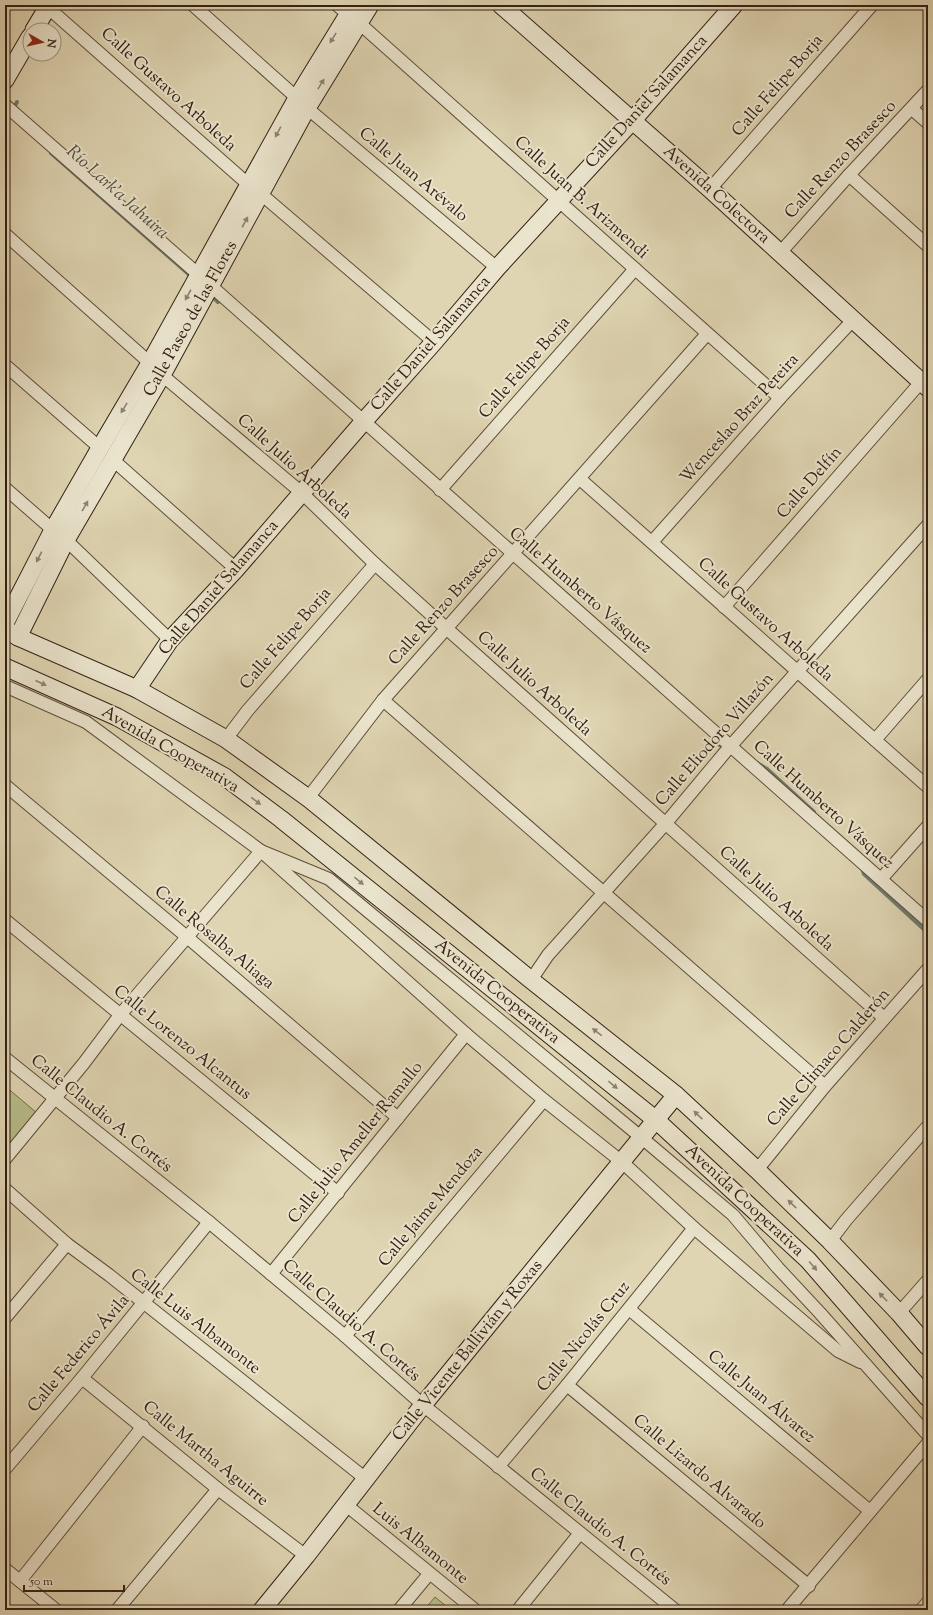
<svg xmlns="http://www.w3.org/2000/svg" width="933" height="1615" viewBox="0 0 933 1615" font-family="'Sorts Mill Goudy',serif">
<style>
.green{fill:#b7bc89;stroke:#766e4e}
.lines{fill:none;stroke-linecap:round;stroke-linejoin:round}
.stream{stroke:#6d7b70;stroke-width:4}
.street-casing{stroke:#5f4d3c;stroke-width:14}
.secondary-casing{stroke:#342014;stroke-width:19}
.street{stroke:#eae4cd;stroke-width:12}
.secondary{stroke:#eae4cd;stroke-width:17}
.oneway{fill:#8f8270}
.labels{text-anchor:middle;dominant-baseline:central;stroke-width:4;stroke-linejoin:round;paint-order:stroke}
.street-label{font-size:17px;fill:#342014;stroke:#eae4cd}
.water-label{font-size:18px;font-style:italic;fill:#504e42;stroke:#eae4cd}
</style>
<rect width="100%" height="100%" fill="#dfd5b2"/>
<filter id="stains"><feTurbulence type="fractalNoise" baseFrequency=".005" numOctaves="4"/><feColorMatrix values="0 0 0 0 .2 0 0 0 0 .09 0 0 0 0 .02 0 0 0 .5 -.17"/></filter>
<radialGradient id="worn" r=".72"><stop offset=".6" stop-color="#630" stop-opacity="0"/><stop offset="1" stop-color="#630" stop-opacity=".3"/></radialGradient>
<g class="green">
<polygon points="5,1086 44,1119 5,1165"/>
<polygon points="435,1597 451,1610 424,1610"/>
</g>
<g class="lines">
<g class="stream">
<polyline points="13,109 17,102"/>
<polyline points="51,153 193,278"/>
<polyline points="210,294 218,302"/>
<polyline points="718,744 725,748"/>
<polyline points="757,763 767,769 814,812"/>
<polyline points="862,868 864,874 928,933"/>
</g>
<g class="street-casing">
<g id="street">
<polyline points="45,5 249,185"/>
<polyline points="193,5 297,98"/>
<polyline points="337,5 348,14"/>
<polyline points="359,23 780,398"/>
<polyline points="5,105 199,275"/>
<polyline points="307,108 497,268"/>
<polyline points="912,109 928,123"/>
<polyline points="849,175 928,246"/>
<polyline points="710,189 872,5"/>
<polyline points="261,194 434,342"/>
<polyline points="5,234 150,363"/>
<polyline points="780,253 849,175 928,90"/>
<polyline points="210,285 928,921"/>
<polyline points="5,365 100,448"/>
<polyline points="162,375 302,493 375,564 446,628 884,1018"/>
<polyline points="112,459 236,569"/>
<polyline points="580,479 928,787"/>
<polyline points="5,488 53,530"/>
<polyline points="440,490 635,269"/>
<polyline points="66,540 170,640"/>
<polyline points="652,542 780,398 853,320"/>
<polyline points="724,607 921,382"/>
<polyline points="5,686 86,722 261,851 466,1034 544,1100 622,1162 694,1228 838,1351 860,1362"/>
<polyline points="383,700 825,1086"/>
<polyline points="226,739 248,710 375,564"/>
<polyline points="875,740 928,679"/>
<polyline points="5,785 187,937 398,1118"/>
<polyline points="308,798 383,700 707,334"/>
<polyline points="881,879 928,826"/>
<polyline points="5,920 338,1193"/>
<polyline points="531,980 548,955 666,823 727,750 928,525"/>
<polyline points="5,1058 209,1222 345,1336 423,1405 675,1610"/>
<polyline points="5,1159 84,1063 120,1015 261,851 329,879 642,1138 733,1215 778,1268 820,1313 928,1435"/>
<polyline points="757,1170 825,1086 928,969"/>
<polyline points="5,1189 67,1244 109,1275 366,1479"/>
<polyline points="830,1241 846,1220 928,1126"/>
<polyline points="271,1274 466,1034"/>
<polyline points="629,1309 870,1511"/>
<polyline points="899,1313 928,1280"/>
<polyline points="5,1318 67,1244"/>
<polyline points="345,1336 544,1100"/>
<polyline points="82,1378 218,1489 306,1556"/>
<polyline points="567,1385 809,1586"/>
<polyline points="498,1467 567,1385 694,1228"/>
<polyline points="5,1469 82,1378 209,1222"/>
<polyline points="345,1504 475,1610"/>
<polyline points="5,1569 56,1610"/>
<polyline points="20,1581 143,1426"/>
<polyline points="117,1610 218,1489"/>
<polyline points="399,1610 429,1574"/>
<polyline points="518,1610 580,1533"/>
<polyline points="787,1610 928,1443"/>
<polyline points="921,1610 928,1602"/>
</g>
</g>
<g class="secondary-casing">
<g id="secondary">
<polyline points="501,5 710,189 928,388"/>
<polyline points="34,30 49,5"/>
<polyline points="5,80 30,37"/>
<polyline points="5,623 53,530 100,448 150,363 297,98 354,5"/>
<polyline points="5,629 18,637 137,689 226,739 308,798 531,980 676,1095 757,1170 830,1241 899,1313 928,1347"/>
<polyline points="18,637 66,540 162,375 307,108 370,5"/>
<polyline points="5,667 117,717 225,777 281,819 656,1120 808,1260 928,1398"/>
<polyline points="137,689 170,640 236,569 364,421 434,342 497,268 632,121 734,5"/>
<polyline points="262,1610 306,1556 423,1405 676,1095"/>
</g>
</g>
<use href="#street" class="street"/>
<use href="#secondary" class="secondary"/>
</g>
<defs><path id="oneway-solid" d="M-6-.8H1V-3.2L6.5 0L1 3.2V.8H-6Z"/></defs>
<g class="oneway">
<use href="#oneway-solid" transform="translate(333 38) rotate(122)"/>
<use href="#oneway-solid" transform="translate(321 84) rotate(-58)"/>
<use href="#oneway-solid" transform="translate(278 132) rotate(118)"/>
<use href="#oneway-solid" transform="translate(245 222) rotate(-61)"/>
<use href="#oneway-solid" transform="translate(188 295) rotate(119)"/>
<use href="#oneway-solid" transform="translate(124 408) rotate(121)"/>
<use href="#oneway-solid" transform="translate(85 506) rotate(-60)"/>
<use href="#oneway-solid" transform="translate(39 557) rotate(117)"/>
<use href="#oneway-solid" transform="translate(41 683) rotate(24)"/>
<use href="#oneway-solid" transform="translate(256 801) rotate(37)"/>
<use href="#oneway-solid" transform="translate(359 881) rotate(39)"/>
<use href="#oneway-solid" transform="translate(597 1032) rotate(-142)"/>
<use href="#oneway-solid" transform="translate(613 1085) rotate(39)"/>
<use href="#oneway-solid" transform="translate(698 1115) rotate(-137)"/>
<use href="#oneway-solid" transform="translate(792 1204) rotate(-136)"/>
<use href="#oneway-solid" transform="translate(813 1266) rotate(49)"/>
<use href="#oneway-solid" transform="translate(883 1297) rotate(-134)"/>
</g>
<g class="labels">
<g class="street-label">
<text transform="translate(778 86) rotate(-49)">Calle Felipe Borja</text>
<text transform="translate(168 90) rotate(42)">Calle Gustavo Arboleda</text>
<text transform="translate(647 102) rotate(-48)">Calle Daniel Salamanca</text>
<text transform="translate(841 160) rotate(-47)">Calle Renzo Brasesco</text>
<text transform="translate(413 175) rotate(40)">Calle Juan Arévalo</text>
<text transform="translate(716 195) rotate(42)">Avenida Colectora</text>
<text transform="translate(581 198) rotate(42)">Calle Juan B. Arizmendi</text>
<text transform="translate(191 319) rotate(-61)">Calle Paseo de las Flores</text>
<text transform="translate(431 344) rotate(-49)">Calle Daniel Salamanca</text>
<text transform="translate(525 368) rotate(-49)">Calle Felipe Borja</text>
<text transform="translate(740 419) rotate(-48)">Wenceslao Braz Pereira</text>
<text transform="translate(294 467) rotate(42)">Calle Julio Arboleda</text>
<text transform="translate(810 483) rotate(-49)">Calle Delfín</text>
<text transform="translate(219 588) rotate(-49)">Calle Daniel Salamanca</text>
<text transform="translate(580 591) rotate(41)">Calle Humberto Vásquez</text>
<text transform="translate(444 606) rotate(-48)">Calle Renzo Brasesco</text>
<text transform="translate(765 620) rotate(42)">Calle Gustavo Arboleda</text>
<text transform="translate(286 639) rotate(-49)">Calle Felipe Borja</text>
<text transform="translate(534 684) rotate(42)">Calle Julio Arboleda</text>
<text transform="translate(715 740) rotate(-49)">Calle Eliodoro Villazón</text>
<text transform="translate(170 750) rotate(30)">Avenida Cooperativa</text>
<text transform="translate(823 805) rotate(42)">Calle Humberto Vásquez</text>
<text transform="translate(776 899) rotate(42)">Calle Julio Arboleda</text>
<text transform="translate(214 938) rotate(40)">Calle Rosalba Aliaga</text>
<text transform="translate(497 992) rotate(39)">Avenida Cooperativa</text>
<text transform="translate(182 1043) rotate(39)">Calle Lorenzo Alcantus</text>
<text transform="translate(829 1058) rotate(-49)">Calle Climaco Calderón</text>
<text transform="translate(101 1114) rotate(39)">Calle Claudio A. Cortés</text>
<text transform="translate(356 1143) rotate(-51)">Calle Julio Ameller Ramallo</text>
<text transform="translate(744 1201) rotate(43)">Avenida Cooperativa</text>
<text transform="translate(431 1207) rotate(-50)">Calle Jaime Mendoza</text>
<text transform="translate(351 1321) rotate(41)">Calle Claudio A. Cortés</text>
<text transform="translate(195 1322) rotate(38)">Calle Luis Albamonte</text>
<text transform="translate(584 1337) rotate(-51)">Calle Nicolás Cruz</text>
<text transform="translate(468 1351) rotate(-51)">Calle Vicente Ballivián y Roxas</text>
<text transform="translate(79 1354) rotate(-50)">Calle Federico Ávila</text>
<text transform="translate(761 1397) rotate(40)">Calle Juan Álvarez</text>
<text transform="translate(205 1454) rotate(39)">Calle Martha Aguirre</text>
<text transform="translate(699 1472) rotate(40)">Calle Lizardo Alvarado</text>
<text transform="translate(600 1527) rotate(39)">Calle Claudio A. Cortés</text>
<text transform="translate(420 1544) rotate(39)">Luis Albamonte</text>
</g>
<g class="water-label">
<text transform="translate(117 193) rotate(42)">Río Lark’a Jahuira</text>
</g>
</g>
<rect width="933" height="1615" fill="none" stroke="#dfd5b2" stroke-width="20"/>
<rect x="6" y="6" width="921" height="1603" fill="none" stroke="#342014" stroke-width="2"/>
<rect x="10" y="10" width="913" height="1595" fill="none" stroke="#342014"/>
<g transform="translate(42 42) rotate(98)"><circle r="19" fill="#eae4cd" stroke="#a19683"/>
<path d="M0-3L7 15L0 10L-7 15Z" fill="#8f2418"/>
<text y="-6" font-size="11" font-weight="bold" text-anchor="middle" fill="#342014">N</text>
</g>
<path d="M24 1585v6h100v-6" fill="none" stroke="#342014" stroke-width="2"/>
<text x="30" y="1585" font-size="12" fill="#342014" stroke="#eae4cd" stroke-width="3" paint-order="stroke">50 m</text>
<rect width="100%" height="100%" filter="url(#stains)"/>
<rect width="100%" height="100%" fill="url(#worn)"/>
</svg>
